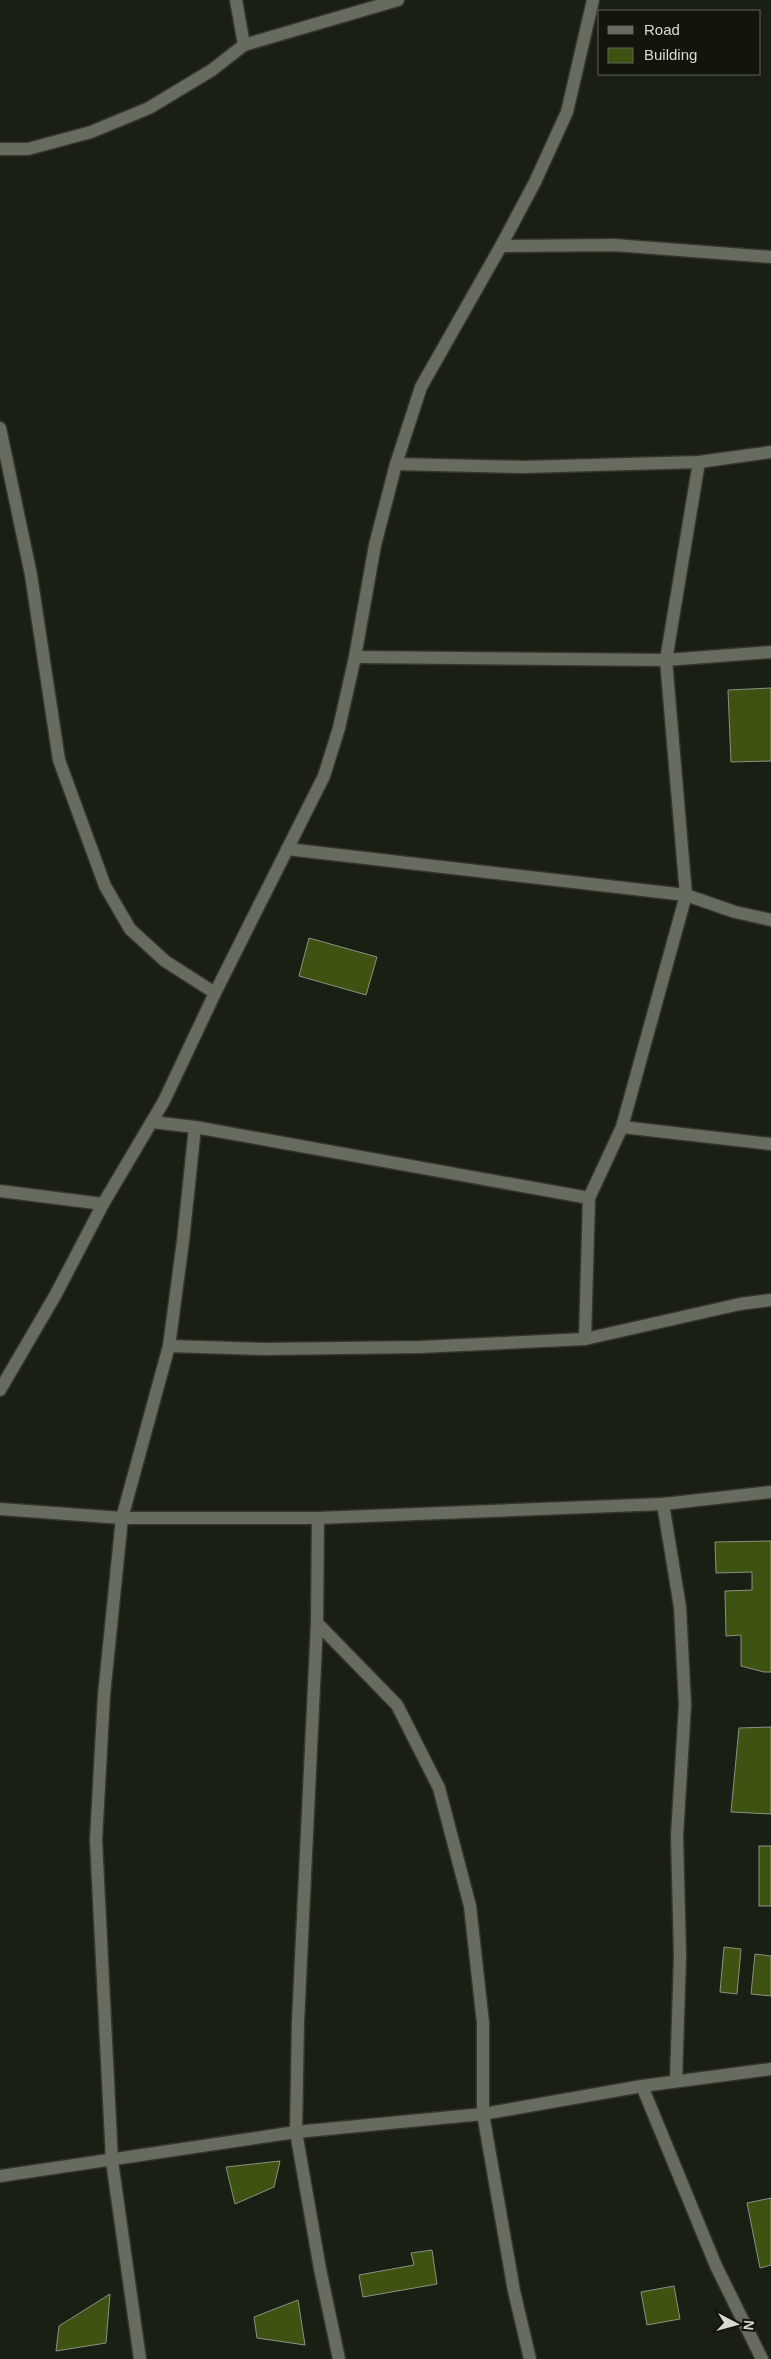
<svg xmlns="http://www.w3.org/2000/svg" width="771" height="2359" viewBox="0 0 771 2359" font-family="Arial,sans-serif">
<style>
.building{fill:#3e5212;stroke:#8b9182}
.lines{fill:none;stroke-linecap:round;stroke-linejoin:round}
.street-casing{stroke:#333630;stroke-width:15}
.street{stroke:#666c5e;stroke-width:12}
</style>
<rect width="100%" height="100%" fill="#1a1f13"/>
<g class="building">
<polygon points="771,688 771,761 731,762 728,690"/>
<polygon points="309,938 377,957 366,995 299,976"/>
<polygon points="771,1541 771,1672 764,1672 741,1666 741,1635 726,1636 725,1591 752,1590 752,1572 716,1573 715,1542"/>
<polygon points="771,1727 771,1814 731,1812 739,1728"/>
<rect x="759" y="1846" width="12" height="60"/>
<polygon points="724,1947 741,1949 737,1994 720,1992"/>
<polygon points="755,1954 771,1956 771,1996 751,1994"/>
<polygon points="280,2161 274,2187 235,2204 226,2167"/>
<polygon points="771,2198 771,2265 760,2268 747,2203"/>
<polygon points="432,2250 437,2284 363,2297 359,2275 414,2265 411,2253"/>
<polygon points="674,2286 680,2319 647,2325 641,2292"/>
<polygon points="110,2294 106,2343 56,2351 59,2326"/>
<polygon points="298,2300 305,2345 257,2338 254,2317"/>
</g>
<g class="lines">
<g class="street-casing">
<g id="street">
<polyline points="236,0 244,45"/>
<polyline points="0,149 28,149 91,132 149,108 212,70 244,45 398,0"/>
<polyline points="501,246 614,245 771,257"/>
<polyline points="0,428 31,575 59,760 105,886 130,929 165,961 215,993"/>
<polyline points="396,464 524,467 699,462 771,452"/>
<polyline points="355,657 666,660 771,652"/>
<polyline points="287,849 686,895 735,912 771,920"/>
<polyline points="152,1122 195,1127 589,1198"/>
<polyline points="622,1127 771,1144"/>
<polyline points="0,1191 103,1204"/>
<polyline points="585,1339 589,1198 622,1127 686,895 666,660 699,462"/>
<polyline points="169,1346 265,1349 420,1347 585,1339 740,1304 771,1300"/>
<polyline points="0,1390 56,1294 103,1204 164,1101 215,993 324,776 339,728 355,657 375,545 396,464 421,387 501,246 535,182 567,112 593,0"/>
<polyline points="663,1504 680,1607 685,1705 677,1836 680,1956 676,2081"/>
<polyline points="0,1509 122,1518 318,1518 663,1504 771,1492"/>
<polyline points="318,1518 317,1623 298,2022 296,2132 320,2269 339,2359"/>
<polyline points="317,1623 397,1705 439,1788 470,1906 483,2023 483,2114 514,2291 530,2359"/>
<polyline points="642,2086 716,2266 762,2359"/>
<polyline points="0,2176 296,2132 483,2114 642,2086 771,2069"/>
<polyline points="140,2359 112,2161 96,1840 104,1695 122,1518 169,1346 183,1241 195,1127"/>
</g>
</g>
<use href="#street" class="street"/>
</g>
<rect x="598" y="10" width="162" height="65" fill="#11150a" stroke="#60645a"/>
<rect x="608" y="26" width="25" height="8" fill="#666c5e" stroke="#60645a"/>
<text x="644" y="35" font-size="15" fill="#d7dad2">Road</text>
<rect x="608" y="48" width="25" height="15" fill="#3e5212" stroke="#60645a"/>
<text x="644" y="60" font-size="15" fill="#d7dad2">Building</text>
<g transform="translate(736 2324) rotate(96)" stroke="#11150a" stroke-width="4" paint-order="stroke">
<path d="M0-4L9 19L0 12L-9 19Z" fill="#d7dad2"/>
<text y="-8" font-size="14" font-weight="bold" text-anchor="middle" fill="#d7dad2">N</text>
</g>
</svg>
